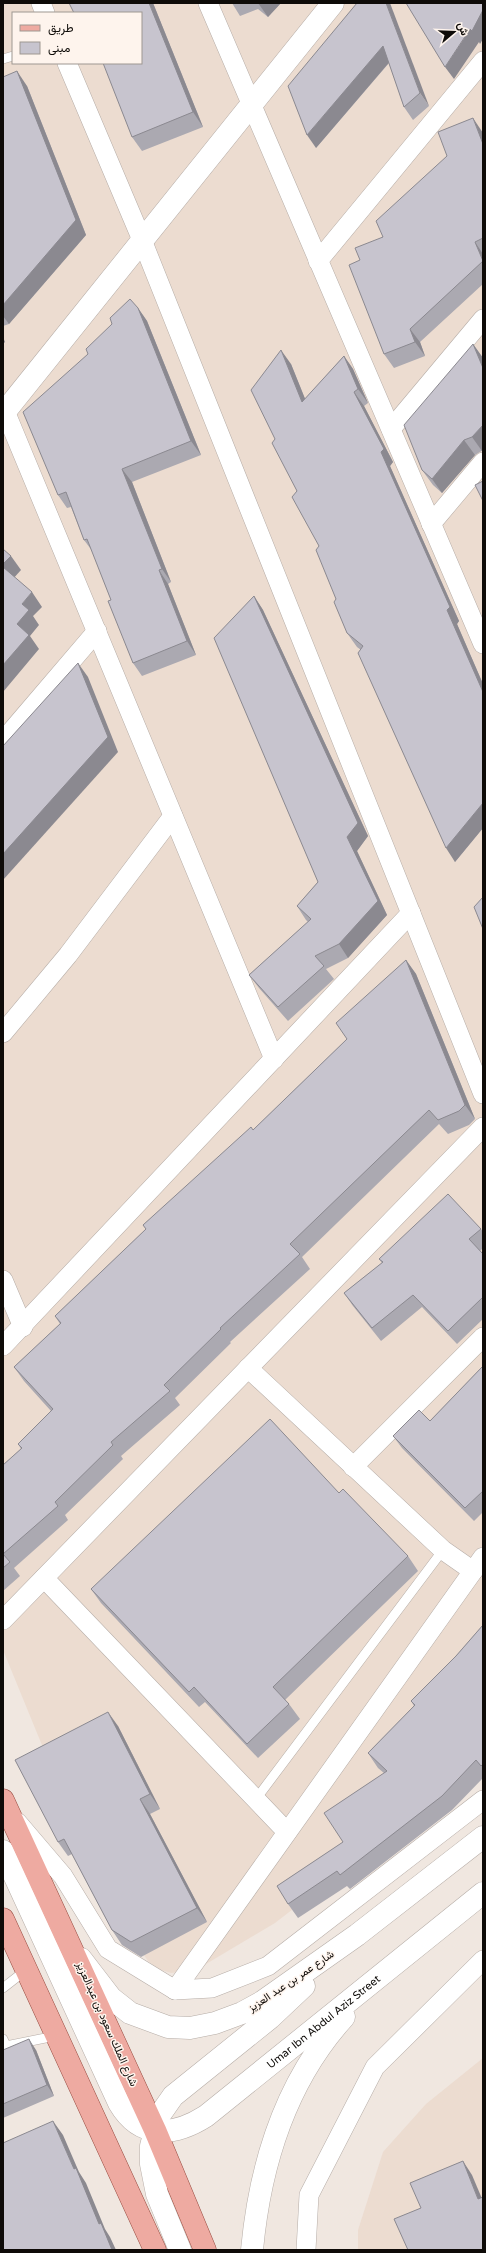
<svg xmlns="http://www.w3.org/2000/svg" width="486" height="2253" viewBox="0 0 486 2253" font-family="'Varela Round',Vazirmatn,sans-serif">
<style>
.built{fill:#ecdcd0;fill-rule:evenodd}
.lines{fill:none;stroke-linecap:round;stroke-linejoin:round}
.service-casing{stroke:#b6ada7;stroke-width:10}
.minor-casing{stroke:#b6ada7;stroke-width:20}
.tertiary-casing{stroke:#b6ada7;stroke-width:23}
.secondary-casing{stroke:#b6ada7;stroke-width:23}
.primary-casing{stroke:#984d42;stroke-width:23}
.service{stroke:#fff;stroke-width:9}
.minor{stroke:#fff;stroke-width:19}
.tertiary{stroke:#fff;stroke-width:22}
.secondary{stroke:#fff;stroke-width:22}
.primary{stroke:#eeaaa1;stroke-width:22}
.wall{fill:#aba9b1}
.shaded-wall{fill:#8b8990}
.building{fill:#c7c4ce;stroke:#8b8990}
.labels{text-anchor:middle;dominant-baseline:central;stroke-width:3;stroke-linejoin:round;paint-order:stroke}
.street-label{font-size:11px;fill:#0e0b08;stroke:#fef4ed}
</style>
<rect width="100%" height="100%" fill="#f0e7e0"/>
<g class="built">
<path d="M3 3H483V1762L275 1923 196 1970 171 1973 158 1969 148 1961 105 1899 3 1650ZM13 13H141V63H13Z"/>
<polygon points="483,2058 483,2250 358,2250 358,2230 383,2152 426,2104"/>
</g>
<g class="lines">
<g class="service-casing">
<g id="service">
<polyline points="3,59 13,56"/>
<polyline points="256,1799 443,1550"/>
<polyline points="3,1988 26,1970"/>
<polyline points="3,2039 6,2046 55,2036"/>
</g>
</g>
<g class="minor-casing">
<g id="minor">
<polyline points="41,3 45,13"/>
<polyline points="208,3 483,644"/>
<polyline points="67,63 142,240 483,1094"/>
<polyline points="318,261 483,61"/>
<polyline points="5,411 274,1059"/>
<polyline points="391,429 483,319"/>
<polyline points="431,524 483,462"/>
<polyline points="3,741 97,631"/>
<polyline points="3,1033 68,955 173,816"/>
<polyline points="3,1280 23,1327"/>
<polyline points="3,1346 411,913"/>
<polyline points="248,1368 443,1550 473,1571"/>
<polyline points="353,1467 483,1337"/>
<polyline points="44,1578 287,1832"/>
<polyline points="3,1620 483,1127"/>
<polyline points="17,1822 63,1876 108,1949 175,1990 212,1988 268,1966 483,1800"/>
<polyline points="175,1990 483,1557"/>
<polyline points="306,2250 309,2195 375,2067 483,1960"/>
</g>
</g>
<g class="tertiary-casing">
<polyline id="tertiary" points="3,414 333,3"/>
</g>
<g class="secondary-casing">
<g id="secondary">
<path id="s1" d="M3 1851 119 2103C140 2139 173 2137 206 2116L483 1893"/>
<polyline points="81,1959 111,1998 130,2013 168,2027 190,2028 215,2023 242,2013 262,2002 357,1935 483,1837"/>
<polyline points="180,2250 157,2194 151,2164 151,2146 159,2116 173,2096 270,2018 304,1986"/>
<path d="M252 2250C260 2164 285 2082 344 2017"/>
</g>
</g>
<g class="primary-casing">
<g id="primary">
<polyline points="3,1800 155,2130 205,2250"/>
<polyline points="3,1919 155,2250"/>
</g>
</g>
<use href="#service" class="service"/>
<use href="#minor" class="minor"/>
<use href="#tertiary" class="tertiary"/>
<use href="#secondary" class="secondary"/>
<use href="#primary" class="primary"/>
</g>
<g class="wall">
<polygon points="153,3 203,127 142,151 132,137"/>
<polygon points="232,3 281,3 268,17 258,9 240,16"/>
<polygon points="357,3 429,106 413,120 404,107 389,63 316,148"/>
<polygon points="3,77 27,86 86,235 9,324 3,326"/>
<polygon points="482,132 483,133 483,284 420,342 425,356 394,368 384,354 360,260"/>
<polygon points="138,308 147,321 201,455 132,482 171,582 168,584 196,655 142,676 133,663 111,600 93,552 84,540 71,507 67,508 58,495 88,354"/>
<polygon points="473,344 483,358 483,450 475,455 442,493 433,485 422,470"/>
<polygon points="344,356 353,369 368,403 364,406 393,462 390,466 459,621 457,624 483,684 483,828 455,862 361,650 357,647 347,633 319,546 297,491 275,439 291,364 305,399"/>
<polygon points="254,596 263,610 368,836 357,851 387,915 348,958 326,969 334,979 288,1021 259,988 249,975 308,922 306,920 297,906 318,882"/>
<polygon points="406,960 416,974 475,1119 469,1125 448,1134 439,1124 302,1257 310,1269 230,1342 231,1343 175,1398 180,1405 121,1456 123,1459 65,1515 68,1520 14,1568 20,1576 3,1591 3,1465 21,1449 18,1444 51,1411 24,1381 14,1367 60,1324 55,1316 146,1229 143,1225 253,1130 347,1039"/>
<polygon points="481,1229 483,1232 483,1248 480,1251 483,1254 483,1319 457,1344 422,1307 381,1341 353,1306 344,1293 382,1263 379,1259"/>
<polygon points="483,1366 483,1512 474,1521 402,1448 393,1436 430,1421"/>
<polygon points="339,1493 408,1556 418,1571 285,1700 289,1704 300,1719 258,1758 205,1702 199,1707 101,1603 91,1589"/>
<polygon points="483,1625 483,1778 452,1810 350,1889 347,1886 298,1918 288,1904 343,1842 384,1773 378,1768 368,1753 414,1706 411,1701 456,1656"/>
<polygon points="118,1726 160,1809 150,1814 207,1922 141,1957 122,1945 112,1930 72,1854 68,1856 58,1842"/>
<polygon points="3,2050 36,2050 54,2096 3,2118"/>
</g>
<g class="shaded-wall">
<polygon points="149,3 153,3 203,127 193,112"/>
<polygon points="258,3 281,3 268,17"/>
<polygon points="386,3 390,3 429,106 420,93"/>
<polygon points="483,10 483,39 480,44 479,42 454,79 445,67"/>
<polygon points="383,46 392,59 316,148 307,135"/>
<polygon points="17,71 27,86 86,235 9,324 3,316 3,305"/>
<polygon points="473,118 483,133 483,144"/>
<polygon points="475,242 483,254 483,262 483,261"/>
<polygon points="138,308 147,321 201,455 191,441"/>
<polygon points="410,329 420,342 425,356 415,342"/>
<polygon points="3,337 5,342 3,344"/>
<polygon points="473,344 483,358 483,368"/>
<polygon points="281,350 291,364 312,416 302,402"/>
<polygon points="344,356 353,369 368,403 358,389"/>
<polygon points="354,392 364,406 393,462 390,466 459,621 457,624 483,684 483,692 447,610"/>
<polygon points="483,425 483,450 482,451 472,437"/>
<polygon points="464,440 475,455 442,493 432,479"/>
<polygon points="122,469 132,482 171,582 162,569"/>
<polygon points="11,556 21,570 12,580 3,568 3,564"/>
<polygon points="159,570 168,584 196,655 187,641"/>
<polygon points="32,592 42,607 33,616 39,625 30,636 39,649 3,692 3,665 17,624 22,604"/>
<polygon points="254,596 263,610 368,836 357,851 387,915 348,958 339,944 347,837"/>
<polygon points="78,663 88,677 118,752 3,880 3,854"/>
<polygon points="483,803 483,828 455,862 446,848"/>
<polygon points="406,960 416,974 475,1119 465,1105"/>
<polygon points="108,1712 118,1726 160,1809 150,1794"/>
<polygon points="140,1799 150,1814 207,1922 197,1908"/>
<polygon points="29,2039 36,2050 54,2096 47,2085"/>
<polygon points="53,2121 63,2135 79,2172 86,2183 105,2229 110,2237 116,2250 112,2250 99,2224 74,2169"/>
<polygon points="463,2161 472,2175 483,2201 478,2199"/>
</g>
<g class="building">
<polygon points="69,3 149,3 193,112 132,137 103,63 141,63 141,13 74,13"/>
<polygon points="357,3 386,3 420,93 404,107 383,46 307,135 288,86"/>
<polygon points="406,3 483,3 483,10 472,31 470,29 445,67"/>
<polygon points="17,71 76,220 3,305 3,77"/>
<polygon points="473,118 483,144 483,238 475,242 483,261 410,329 415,342 384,354 349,265 360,260 355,248 383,237 376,221 447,156 438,132"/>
<polygon points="130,299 138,308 191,441 122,469 162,569 159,570 187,641 133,663 108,601 111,600 87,539 84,540 66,492 58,495 23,412 88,354 86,349 112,324 110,318"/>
<polygon points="473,344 483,368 483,425 472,437 464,440 432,479 422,470 404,425"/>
<polygon points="281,350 302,402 344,356 358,389 354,392 384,449 381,452 450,607 447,610 483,692 483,803 446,848 358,653 363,646 347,633 334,602 336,599 316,550 319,546 292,497 297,491 272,443 275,439 251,390"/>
<polygon points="483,481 483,501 475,485"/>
<polygon points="3,549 11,556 3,564"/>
<polygon points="3,567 32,592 22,604 29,610 17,624 29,635 3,665"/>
<polygon points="254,596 358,823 347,837 378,901 339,944 315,956 324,966 278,1007 249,975 311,919 297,906 318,882 214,638"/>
<polygon points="78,663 108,737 3,854 3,746"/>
<polygon points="483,897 483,929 474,907"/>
<polygon points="406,960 465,1105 459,1111 438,1120 429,1110 290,1244 300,1254 220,1328 221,1329 164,1385 170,1391 111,1442 113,1445 55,1502 58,1506 3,1554 3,1465 22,1448 18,1444 53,1409 14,1367 61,1323 55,1316 146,1229 143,1225 251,1127 253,1130 347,1039 336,1023"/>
<polygon points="448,1194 481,1229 469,1239 483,1254 483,1299 482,1298 448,1331 413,1295 372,1328 344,1293 383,1262 379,1259"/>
<polygon points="483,1366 483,1491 465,1508 393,1436 419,1410 430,1421"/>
<polygon points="270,1419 339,1493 343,1489 408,1556 273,1687 289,1704 247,1744 194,1687 189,1692 91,1589"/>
<polygon points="3,1554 10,1562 3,1568"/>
<polygon points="483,1625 483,1764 481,1766 476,1760 442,1796 340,1875 337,1871 288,1904 277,1886 343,1842 324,1813 387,1771 368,1753 415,1705 411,1701 456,1656"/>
<polygon points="108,1712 150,1794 140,1799 197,1908 131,1942 112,1930 64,1839 58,1842 15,1760"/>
<polygon points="29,2039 47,2085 3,2104 3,2050"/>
<polygon points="53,2121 74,2169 76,2168 99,2224 101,2223 112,2250 3,2250 3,2143"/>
<polygon points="463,2161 478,2199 483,2197 483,2250 408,2250 394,2219 421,2208 410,2183"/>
</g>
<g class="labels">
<g class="street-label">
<text transform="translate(291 1981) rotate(-34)">شارع عمر بن عبد العزيز</text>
<text stroke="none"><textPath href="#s1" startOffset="529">Umar Ibn Abdul Aziz Street</textPath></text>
<text transform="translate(107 2024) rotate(66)">شارع الملك سعود بن عبدالعزيز</text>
</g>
</g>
<rect width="486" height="2253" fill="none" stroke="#0e0b08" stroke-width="8"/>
<rect x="12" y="12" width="130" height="52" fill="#fef4ed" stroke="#9e9791"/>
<rect x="20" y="25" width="20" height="6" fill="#eeaaa1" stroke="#9e9791"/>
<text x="48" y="32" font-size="12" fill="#0e0b08">طريق</text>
<rect x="20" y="42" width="20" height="12" fill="#c7c4ce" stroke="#9e9791"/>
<text x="48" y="52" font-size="12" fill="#0e0b08">مبنى</text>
<g transform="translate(454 32) rotate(71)" stroke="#fef4ed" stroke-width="3" paint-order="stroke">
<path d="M0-3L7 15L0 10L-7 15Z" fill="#0e0b08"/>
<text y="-6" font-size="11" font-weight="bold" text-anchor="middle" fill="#0e0b08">ش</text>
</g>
</svg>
